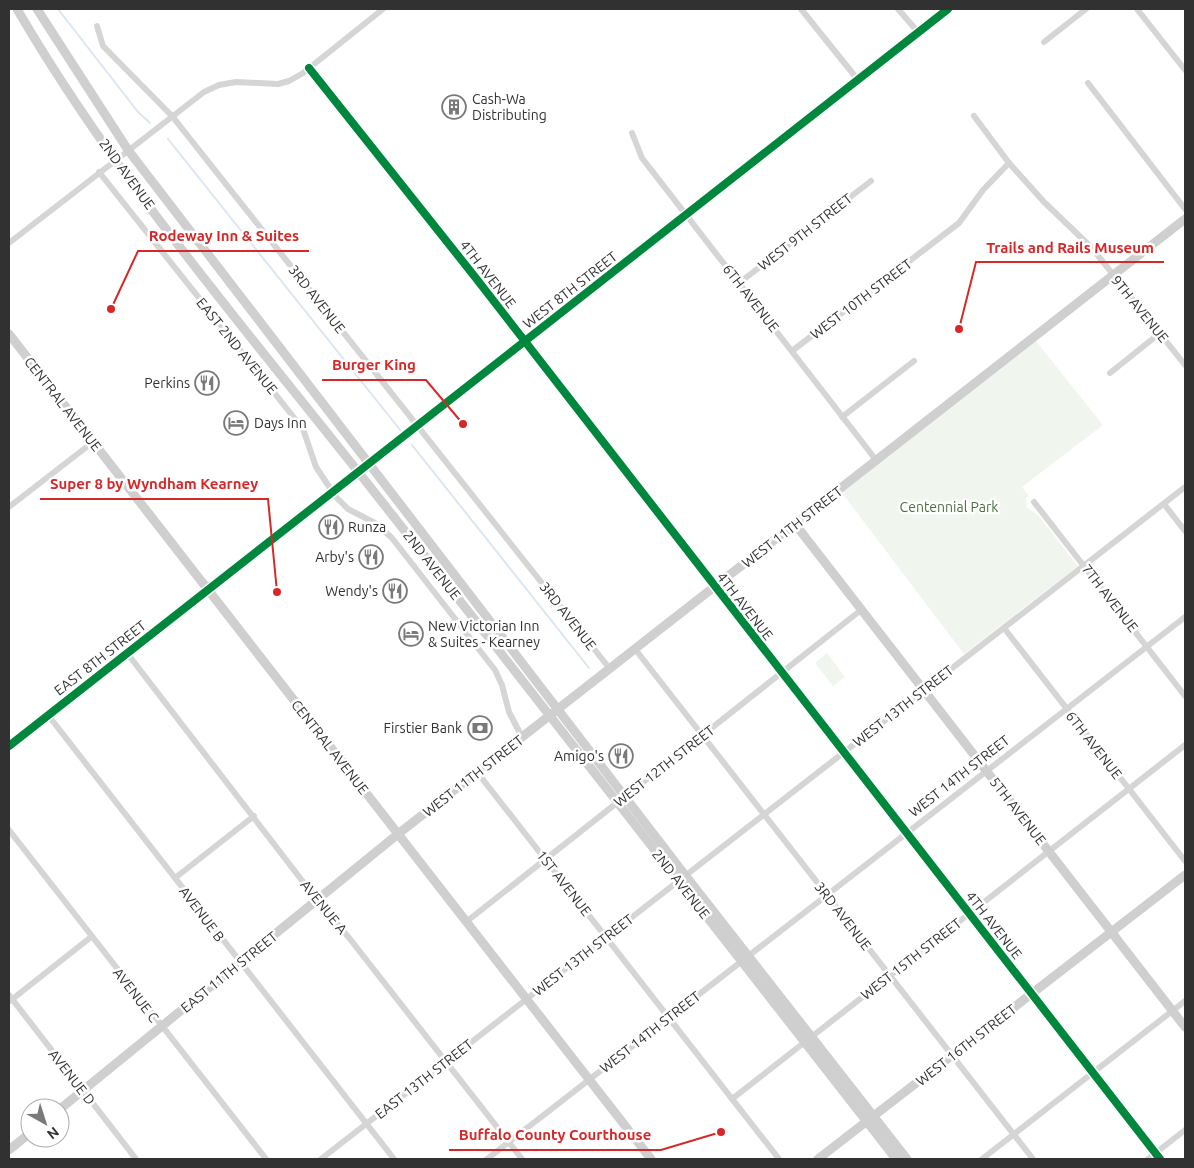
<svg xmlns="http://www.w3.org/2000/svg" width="1194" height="1168" viewBox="0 0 1194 1168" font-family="Ubuntu,sans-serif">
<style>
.green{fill:#f0f6ed}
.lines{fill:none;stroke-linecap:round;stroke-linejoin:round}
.stream{stroke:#dbe6f2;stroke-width:2}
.street{stroke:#d5d5d5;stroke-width:6}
.secondary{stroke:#cfcfcf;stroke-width:9}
.cycleway-casing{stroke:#fff;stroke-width:11}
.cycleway{stroke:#00873e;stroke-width:8}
.labels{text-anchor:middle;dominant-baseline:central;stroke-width:5;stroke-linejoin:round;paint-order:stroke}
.poi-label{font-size:14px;fill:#313131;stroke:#fff;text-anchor:end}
.street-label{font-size:14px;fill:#313131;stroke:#fff}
.park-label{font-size:14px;fill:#4c6e3c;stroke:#fff}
.leader{fill:none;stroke:#d62828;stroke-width:2}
.callout-dot{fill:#d62828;stroke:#fff;stroke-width:2}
.callout-label{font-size:15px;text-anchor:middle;font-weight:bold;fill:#d62828;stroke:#fff;stroke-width:5;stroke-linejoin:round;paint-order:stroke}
</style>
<rect width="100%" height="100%" fill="#fff"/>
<g class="green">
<polygon points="1036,341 1103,425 1022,487 1029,496 1026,498 1027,508 1038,515 1078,566 964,654 842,493"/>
<polygon points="827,653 845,677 833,686 815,663"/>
</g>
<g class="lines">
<g class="stream">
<polyline points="58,9 138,112 150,123"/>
<polyline points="168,139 401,431"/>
<polyline points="412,445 589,668"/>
</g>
<g class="street">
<polyline points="801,9 858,80"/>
<polyline points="898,9 918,32"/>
<polyline points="1137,9 1185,70"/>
<polyline points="97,26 103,46 172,116 610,669"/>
<polyline points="1044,42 1086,9"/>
<polyline points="309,68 475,277 1160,1159"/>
<polyline points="1088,83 1185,209"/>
<polyline points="974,116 1009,163 1044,202 1092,248 1185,365"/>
<polyline points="632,133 642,158 876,460"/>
<polyline points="99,172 303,429 316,467 336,497 348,509 375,523 392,538 495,670 502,685 509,712 522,737"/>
<polyline points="9,243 204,92 219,85 236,82 278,84 289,81 303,73 383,9"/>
<polyline points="739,283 871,181"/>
<polyline points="792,351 959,223 983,190 1009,163"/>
<polyline points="1110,373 1160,333"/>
<polyline points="842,417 914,361"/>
<polyline points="1034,502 1185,696"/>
<polyline points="1164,504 1185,531"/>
<polyline points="9,507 93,442"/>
<polyline points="1004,628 1185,861"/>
<polyline points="635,649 1033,1159"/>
<polyline points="127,653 317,900 350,939 522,1159"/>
<polyline points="48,715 394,1159"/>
<polyline points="9,746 358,472"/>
<polyline points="477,772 779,1159"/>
<polyline points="9,830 266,1159"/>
<polyline points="175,878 254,816"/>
<polyline points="466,922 861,610"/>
<polyline points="9,995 136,1159"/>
<polyline points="10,1001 91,937"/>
<polyline points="732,1099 1185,745"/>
<polyline points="321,1159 1185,487"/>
<polyline points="487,1159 1185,617"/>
<polyline points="982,1159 1185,1001"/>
<polyline points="1148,1159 1185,1130"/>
</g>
<g class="secondary">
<path d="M17 9C117 181 249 333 371 488 547 711 722 935 896 1159"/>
<polyline points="37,9 128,150 685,875 907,1159"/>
<polyline points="9,334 651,1159"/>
<polyline points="358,472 948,9"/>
<polyline points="795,524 1185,1027"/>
<polyline points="60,1109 398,834 1185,219"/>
<polyline points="9,1150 30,1133"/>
<polyline points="818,1159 1185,875"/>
</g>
<g class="cycleway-casing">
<g id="cycleway">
<polyline points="309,68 475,277 1160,1159"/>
<polyline points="9,746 948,9"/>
</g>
</g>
<use href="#cycleway" class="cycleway"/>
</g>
<defs>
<g id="building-ring" transform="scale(1.25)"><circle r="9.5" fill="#fff" stroke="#797979" stroke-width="1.5"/><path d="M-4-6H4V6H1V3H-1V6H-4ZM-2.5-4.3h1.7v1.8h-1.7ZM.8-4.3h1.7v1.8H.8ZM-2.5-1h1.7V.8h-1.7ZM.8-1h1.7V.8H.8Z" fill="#797979"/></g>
<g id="restaurant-ring" transform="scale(1.25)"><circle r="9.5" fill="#fff" stroke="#797979" stroke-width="1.5"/><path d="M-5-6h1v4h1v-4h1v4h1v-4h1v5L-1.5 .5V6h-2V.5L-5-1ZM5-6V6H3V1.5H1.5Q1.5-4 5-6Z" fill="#797979"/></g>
<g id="hotel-ring" transform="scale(1.25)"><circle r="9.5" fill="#fff" stroke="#797979" stroke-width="1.5"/><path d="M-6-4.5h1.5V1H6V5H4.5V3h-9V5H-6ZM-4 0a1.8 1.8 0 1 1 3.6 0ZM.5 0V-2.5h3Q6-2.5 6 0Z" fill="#797979"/></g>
<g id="bank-ring" transform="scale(1.25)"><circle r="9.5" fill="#fff" stroke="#797979" stroke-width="1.5"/><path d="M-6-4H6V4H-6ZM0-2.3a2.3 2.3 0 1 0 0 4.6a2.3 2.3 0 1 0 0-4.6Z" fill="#797979"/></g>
</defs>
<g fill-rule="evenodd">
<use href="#building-ring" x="454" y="107"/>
<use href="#restaurant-ring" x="207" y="383"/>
<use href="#hotel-ring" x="236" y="423"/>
<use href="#restaurant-ring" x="331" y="527"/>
<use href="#restaurant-ring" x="371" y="557"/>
<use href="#restaurant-ring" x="395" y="591"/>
<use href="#hotel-ring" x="411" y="634"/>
<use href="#bank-ring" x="480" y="728"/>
<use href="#restaurant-ring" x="621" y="756"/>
</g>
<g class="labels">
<g class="poi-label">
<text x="472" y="99" text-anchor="start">Cash-Wa<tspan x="472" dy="16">Distributing</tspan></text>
<text x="190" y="383">Perkins</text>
<text x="254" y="423" text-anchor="start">Days Inn</text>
<text x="348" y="527" text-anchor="start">Runza</text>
<text x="354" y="557">Arby's</text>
<text x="378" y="591">Wendy's</text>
<text x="428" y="626" text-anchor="start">New Victorian Inn<tspan x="428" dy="16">&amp; Suites - Kearney</tspan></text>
<text x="462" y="728">Firstier Bank</text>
<text x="604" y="756">Amigo's</text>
</g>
<g class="street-label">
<text transform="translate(127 174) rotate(54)">2ND AVENUE</text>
<text transform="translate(805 232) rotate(-38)">WEST 9TH STREET</text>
<text transform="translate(488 274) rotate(52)">4TH AVENUE</text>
<text transform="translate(570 290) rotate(-38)">WEST 8TH STREET</text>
<text transform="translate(751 298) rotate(52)">6TH AVENUE</text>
<text transform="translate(317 299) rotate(52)">3RD AVENUE</text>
<text transform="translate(861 299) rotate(-37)">WEST 10TH STREET</text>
<text transform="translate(1140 309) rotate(51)">9TH AVENUE</text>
<text transform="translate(237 346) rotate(51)">EAST 2ND AVENUE</text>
<text transform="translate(63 404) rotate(52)">CENTRAL AVENUE</text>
<text transform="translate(792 527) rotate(-38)">WEST 11TH STREET</text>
<text transform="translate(432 565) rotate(52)">2ND AVENUE</text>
<text transform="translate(1110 598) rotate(52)">7TH AVENUE</text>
<text transform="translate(745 606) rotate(52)">4TH AVENUE</text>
<text transform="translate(568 616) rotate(52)">3RD AVENUE</text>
<text transform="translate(100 658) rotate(-38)">EAST 8TH STREET</text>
<text transform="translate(903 706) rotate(-38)">WEST 13TH STREET</text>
<text transform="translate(1094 745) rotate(52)">6TH AVENUE</text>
<text transform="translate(330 747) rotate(52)">CENTRAL AVENUE</text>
<text transform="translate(664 766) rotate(-38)">WEST 12TH STREET</text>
<text transform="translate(473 776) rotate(-38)">WEST 11TH STREET</text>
<text transform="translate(959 776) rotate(-38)">WEST 14TH STREET</text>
<text transform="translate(1018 811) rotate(52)">5TH AVENUE</text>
<text transform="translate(564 883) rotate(52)">1ST AVENUE</text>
<text transform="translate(681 884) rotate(52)">2ND AVENUE</text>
<text transform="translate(324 907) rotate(51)">AVENUE A</text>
<text transform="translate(202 914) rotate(53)">AVENUE B</text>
<text transform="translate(843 916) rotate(52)">3RD AVENUE</text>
<text transform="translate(994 925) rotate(52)">4TH AVENUE</text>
<text transform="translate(583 955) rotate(-38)">WEST 13TH STREET</text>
<text transform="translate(911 959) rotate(-38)">WEST 15TH STREET</text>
<text transform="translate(229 972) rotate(-39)">EAST 11TH STREET</text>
<text transform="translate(136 995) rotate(52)">AVENUE C</text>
<text transform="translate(650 1032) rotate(-38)">WEST 14TH STREET</text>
<text transform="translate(966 1045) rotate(-38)">WEST 16TH STREET</text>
<text transform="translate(72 1077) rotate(52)">AVENUE D</text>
<text transform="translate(424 1079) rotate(-38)">EAST 13TH STREET</text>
</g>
<g class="park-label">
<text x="949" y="507">Centennial Park</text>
</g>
</g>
<path class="leader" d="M111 309L138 251H309M959 329L976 262H1164M463 424L426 380H322M277 592L268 499H40M721 1132L661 1150H449"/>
<g class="callout-dot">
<circle cx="111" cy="309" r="5"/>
<circle cx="959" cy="329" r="5"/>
<circle cx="463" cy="424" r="5"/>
<circle cx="277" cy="592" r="5"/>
<circle cx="721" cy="1132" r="5"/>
</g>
<g class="callout-label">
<text x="224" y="241">Rodeway Inn &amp; Suites</text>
<text x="1070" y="253">Trails and Rails Museum</text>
<text x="374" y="370">Burger King</text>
<text x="154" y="489">Super 8 by Wyndham Kearney</text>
<text x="555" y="1140">Buffalo County Courthouse</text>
</g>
<rect width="1194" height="1168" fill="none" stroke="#313131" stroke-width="20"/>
<g transform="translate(45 1123) rotate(141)"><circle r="24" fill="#ffffff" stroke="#adadad"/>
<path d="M0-4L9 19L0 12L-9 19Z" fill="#797979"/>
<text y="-8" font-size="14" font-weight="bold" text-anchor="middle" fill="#313131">N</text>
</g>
</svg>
